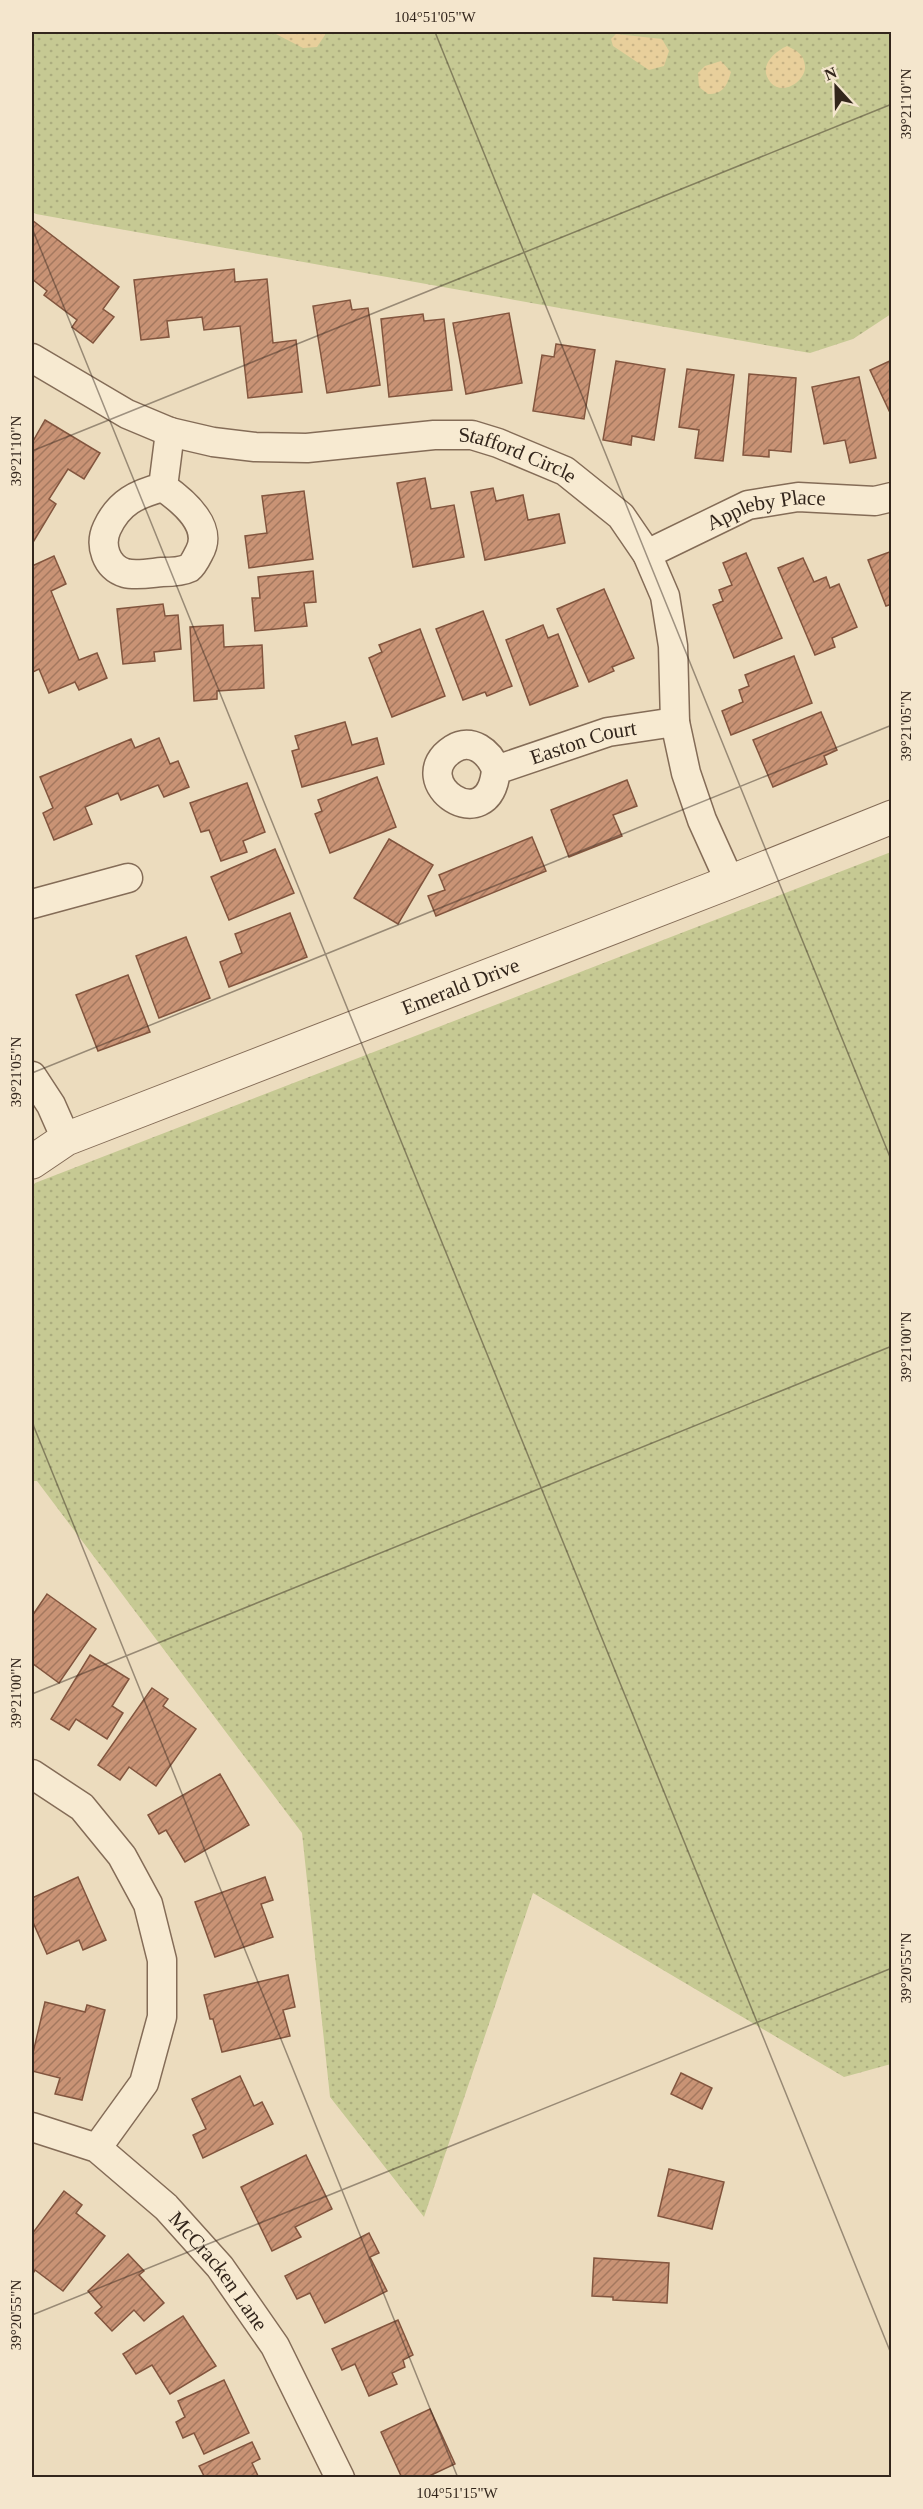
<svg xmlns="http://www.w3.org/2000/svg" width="923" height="2509" viewBox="0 0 923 2509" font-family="Georgia,serif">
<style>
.grass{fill:url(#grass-dots)}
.sand{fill:url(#sand-dots)}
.building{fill:url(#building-hatch);stroke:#82553e;stroke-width:1.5}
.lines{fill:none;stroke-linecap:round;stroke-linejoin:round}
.minor-casing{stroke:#846c57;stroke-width:31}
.tertiary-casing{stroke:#846c57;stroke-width:35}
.minor{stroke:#f7ead1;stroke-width:28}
.tertiary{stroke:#f7ead1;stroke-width:33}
.ticks{fill:none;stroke:#33261c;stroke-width:1.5;stroke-opacity:0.45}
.labels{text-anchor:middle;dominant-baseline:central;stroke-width:4.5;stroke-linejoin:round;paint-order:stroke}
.street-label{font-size:21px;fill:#33261c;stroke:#f4e6cd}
.neatline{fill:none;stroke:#33261c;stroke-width:2}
.ticks-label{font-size:15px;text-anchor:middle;fill:#33261c}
</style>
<defs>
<pattern id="grass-dots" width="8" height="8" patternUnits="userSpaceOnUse" patternTransform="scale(1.5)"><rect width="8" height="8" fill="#c6c993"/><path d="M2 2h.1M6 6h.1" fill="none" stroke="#abac7e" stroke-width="1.8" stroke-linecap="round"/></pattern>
<pattern id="sand-dots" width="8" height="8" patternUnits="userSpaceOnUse" patternTransform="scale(1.5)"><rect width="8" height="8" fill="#e8cf9b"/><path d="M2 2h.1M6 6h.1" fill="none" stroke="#c7b285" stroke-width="1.8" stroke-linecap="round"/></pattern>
<pattern id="building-hatch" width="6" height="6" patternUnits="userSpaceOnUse" patternTransform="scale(1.5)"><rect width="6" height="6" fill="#c99375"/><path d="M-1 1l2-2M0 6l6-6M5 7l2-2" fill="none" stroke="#a4785f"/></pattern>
</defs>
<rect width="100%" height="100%" fill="#ecdcbe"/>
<g class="grass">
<polygon points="32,32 891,32 891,314 853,339 810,353 36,214 32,212"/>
<polygon points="891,852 891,2064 844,2077 533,1893 424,2217 330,2097 302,1833 37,1481 32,1481 32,1187 35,1183"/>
</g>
<g class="sand">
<polygon points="272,32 325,32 325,35 317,47 303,48"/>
<polygon points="616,34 662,39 669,51 664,66 649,70 613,46 611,39"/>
<path d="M787 46C797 51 804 54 805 66 806 81 783 96 771 83 757 67 774 52 787 46Z"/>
<path d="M721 61 731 72C727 86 723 94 708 94L699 87 698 73 705 66Z"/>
</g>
<g class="building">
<polygon points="32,220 119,287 103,309 114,317 93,343 72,327 77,320 44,295 47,291 32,279"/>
<polygon points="234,269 235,282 267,279 273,343 296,340 302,392 248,398 240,326 204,330 202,317 167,321 169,337 141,340 134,280"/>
<polygon points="350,300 352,310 368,308 380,385 327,393 313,306"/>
<polygon points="509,313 522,383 466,394 453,323"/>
<polygon points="423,314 424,321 444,319 452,390 389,397 381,319"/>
<polygon points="556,344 595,350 584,419 533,411 542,355 554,357"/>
<polygon points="892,360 892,417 870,370"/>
<polygon points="616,361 665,369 654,440 632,436 631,445 603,440"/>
<polygon points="687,369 734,375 723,461 695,458 699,430 679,427"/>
<polygon points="749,374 796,378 791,452 769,450 769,457 743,455"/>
<polygon points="859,377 876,458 850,463 845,440 824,444 812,387"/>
<polygon points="45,420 100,453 84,479 68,469 49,499 56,504 32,544 32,443"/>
<polygon points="425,478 431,509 454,505 464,557 413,567 397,483"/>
<polygon points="493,488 496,501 523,495 528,520 559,514 565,543 485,560 471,492"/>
<polygon points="304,491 313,559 249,568 245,536 267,533 262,496"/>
<polygon points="892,551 892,604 886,606 868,560"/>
<polygon points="746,553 782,638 734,658 713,605 723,601 719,590 732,585 723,563"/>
<polygon points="54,556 66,584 51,591 79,660 97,653 107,678 79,690 75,682 49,693 39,669 33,672 32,668 32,566"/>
<polygon points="803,558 814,582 826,577 830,588 839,584 857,627 832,638 835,647 815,655 778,568"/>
<polygon points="313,571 316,602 304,603 307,626 255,631 252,598 260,598 258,577"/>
<polygon points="604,589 634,658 612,667 614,671 589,682 557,609"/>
<polygon points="163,604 165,616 178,615 181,649 154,652 155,661 123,664 117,609"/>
<polygon points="483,611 512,686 487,696 485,692 463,700 436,629"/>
<polygon points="223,625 224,647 262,645 264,688 217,691 217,699 194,701 190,627"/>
<polygon points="543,625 548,638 558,634 578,686 530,705 506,640"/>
<polygon points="420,629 445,696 392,717 369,658 382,652 379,645"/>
<polygon points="794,656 812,703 731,735 722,711 743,702 739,690 749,686 745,675"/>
<polygon points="821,712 837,750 824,756 827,764 773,787 753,740"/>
<polygon points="345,722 352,745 377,738 384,764 302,787 292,751 299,749 295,736"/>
<polygon points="159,738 170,764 178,761 189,787 164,797 158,785 121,800 118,793 85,807 92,824 54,840 43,813 53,808 40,777 131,739 135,748"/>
<polygon points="377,777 396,827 330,853 315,814 322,811 318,800"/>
<polygon points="627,780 637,806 613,815 622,836 569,857 551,810"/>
<polygon points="247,783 265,832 243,841 247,852 221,861 209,830 201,832 190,803"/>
<polygon points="532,837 546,871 436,916 428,896 445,890 439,875"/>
<polygon points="389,839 433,865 398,924 354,898"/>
<polygon points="275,849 294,893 229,920 211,877"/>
<polygon points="290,913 307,957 229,987 220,962 242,953 235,934"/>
<polygon points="186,937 210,998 159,1018 136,956"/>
<polygon points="128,975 150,1032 98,1051 76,995"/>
<polygon points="47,1594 96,1629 59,1683 32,1663 32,1616"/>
<polygon points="90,1655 129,1679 112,1706 123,1713 107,1739 76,1719 69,1730 51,1719"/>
<polygon points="152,1688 168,1699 163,1706 196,1729 156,1786 129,1767 120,1780 98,1765"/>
<polygon points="220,1774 249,1825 185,1862 166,1830 159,1834 148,1815"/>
<polygon points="78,1877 106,1940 83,1950 79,1940 47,1954 32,1920 32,1898"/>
<polygon points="265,1877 273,1900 261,1904 273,1937 215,1957 195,1902"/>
<polygon points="288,1975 295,2007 283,2010 290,2036 222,2052 213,2019 210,2019 204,1995"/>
<polygon points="45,2002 85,2012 87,2005 105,2010 82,2100 55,2094 60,2078 32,2071 32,2057"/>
<polygon points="681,2073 712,2088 702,2109 671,2094"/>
<polygon points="240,2076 254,2106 262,2102 273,2124 203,2158 193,2135 206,2129 192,2099"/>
<polygon points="306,2155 332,2209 295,2227 301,2237 272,2251 241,2187"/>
<polygon points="669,2169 724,2182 712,2229 658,2216"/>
<polygon points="64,2191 82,2205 76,2213 105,2236 63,2291 35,2270 32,2275 32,2234"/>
<polygon points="369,2233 379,2253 370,2257 387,2291 325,2323 310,2293 297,2299 285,2276"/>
<polygon points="128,2254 144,2271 139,2275 164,2303 144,2321 134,2310 112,2331 95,2313 102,2307 88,2291"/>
<polygon points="594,2258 669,2263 667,2303 613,2300 613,2297 592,2296"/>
<polygon points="183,2316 216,2366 170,2394 152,2365 136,2374 123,2354"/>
<polygon points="398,2320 413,2355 403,2360 405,2367 392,2373 397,2384 369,2396 355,2364 342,2370 332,2349"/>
<polygon points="224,2380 249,2433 204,2454 194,2433 183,2438 176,2422 185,2417 178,2401"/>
<polygon points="430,2409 455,2464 425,2478 402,2478 381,2432"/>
<polygon points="252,2442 260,2459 252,2463 259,2478 205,2478 199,2466"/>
</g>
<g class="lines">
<g class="minor-casing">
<g id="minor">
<path id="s1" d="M32 358 127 414 170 432 213 442 255 447 307 448 434 435H472L498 443 565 471 621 516 647 554 665 596 673 646 675 722 686 773 702 820 730 882"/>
<path d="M163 487C183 501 214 527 199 553 197 557 193 565 189 568 181 572 170 572 162 572 151 573 136 576 125 573 106 567 99 545 107 528 119 502 137 494 163 487L170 432"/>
<path id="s2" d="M647 554 748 505 798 497 875 501 892 497"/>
<path id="s3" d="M496 770C489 842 403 781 453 749 471 737 490 752 496 770L608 732 675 722"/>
<polyline points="32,904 128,878"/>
<polyline points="32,1076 51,1105 66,1139"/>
<polyline points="32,1774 82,1807 122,1856 148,1904 162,1960 162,2017 144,2083 97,2148"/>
<path id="s4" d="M32 2127 97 2148 166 2207 220 2267 275 2346 340 2478"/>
</g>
</g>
<g class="tertiary-casing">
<g id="tertiary">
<path id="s5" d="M32 1162 66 1139 730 882 892 817"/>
</g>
</g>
<use href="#minor" class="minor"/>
<use href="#tertiary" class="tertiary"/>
</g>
<path class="ticks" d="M435 32 892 1162M32 228 892 2356M32 451 892 104M32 1073 892 725M32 1422 458 2478M32 1694 892 1346M32 2315 892 1968"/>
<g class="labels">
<g class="street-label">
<text stroke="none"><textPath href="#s1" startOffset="510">Stafford Circle</textPath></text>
<text stroke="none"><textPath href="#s2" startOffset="129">Appleby Place</textPath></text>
<text stroke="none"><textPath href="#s3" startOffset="273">Easton Court</textPath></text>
<text stroke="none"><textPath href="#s5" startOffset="464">Emerald Drive</textPath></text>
<text stroke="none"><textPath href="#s4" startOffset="242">McCracken Lane</textPath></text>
</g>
</g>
<rect width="923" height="2509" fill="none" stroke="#f4e6cd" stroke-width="66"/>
<g transform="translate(836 87) rotate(338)" stroke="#f4e6cd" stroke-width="4.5" paint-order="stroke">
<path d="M0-4.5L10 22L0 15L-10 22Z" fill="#33261c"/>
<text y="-9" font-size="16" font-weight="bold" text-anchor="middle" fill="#33261c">N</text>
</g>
<rect x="33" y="33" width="857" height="2443" class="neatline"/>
<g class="ticks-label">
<text x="435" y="22">104°51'05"W</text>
<text transform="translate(906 104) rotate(-90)" y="5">39°21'10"N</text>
<text transform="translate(16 451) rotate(-90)" y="5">39°21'10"N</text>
<text transform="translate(906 726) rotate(-90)" y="5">39°21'05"N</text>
<text transform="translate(16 1072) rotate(-90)" y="5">39°21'05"N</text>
<text transform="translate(906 1347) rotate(-90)" y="5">39°21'00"N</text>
<text transform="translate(16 1693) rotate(-90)" y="5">39°21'00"N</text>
<text transform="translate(906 1968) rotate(-90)" y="5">39°20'55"N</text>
<text transform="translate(16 2315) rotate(-90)" y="5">39°20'55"N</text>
<text x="457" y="2498">104°51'15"W</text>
</g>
</svg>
